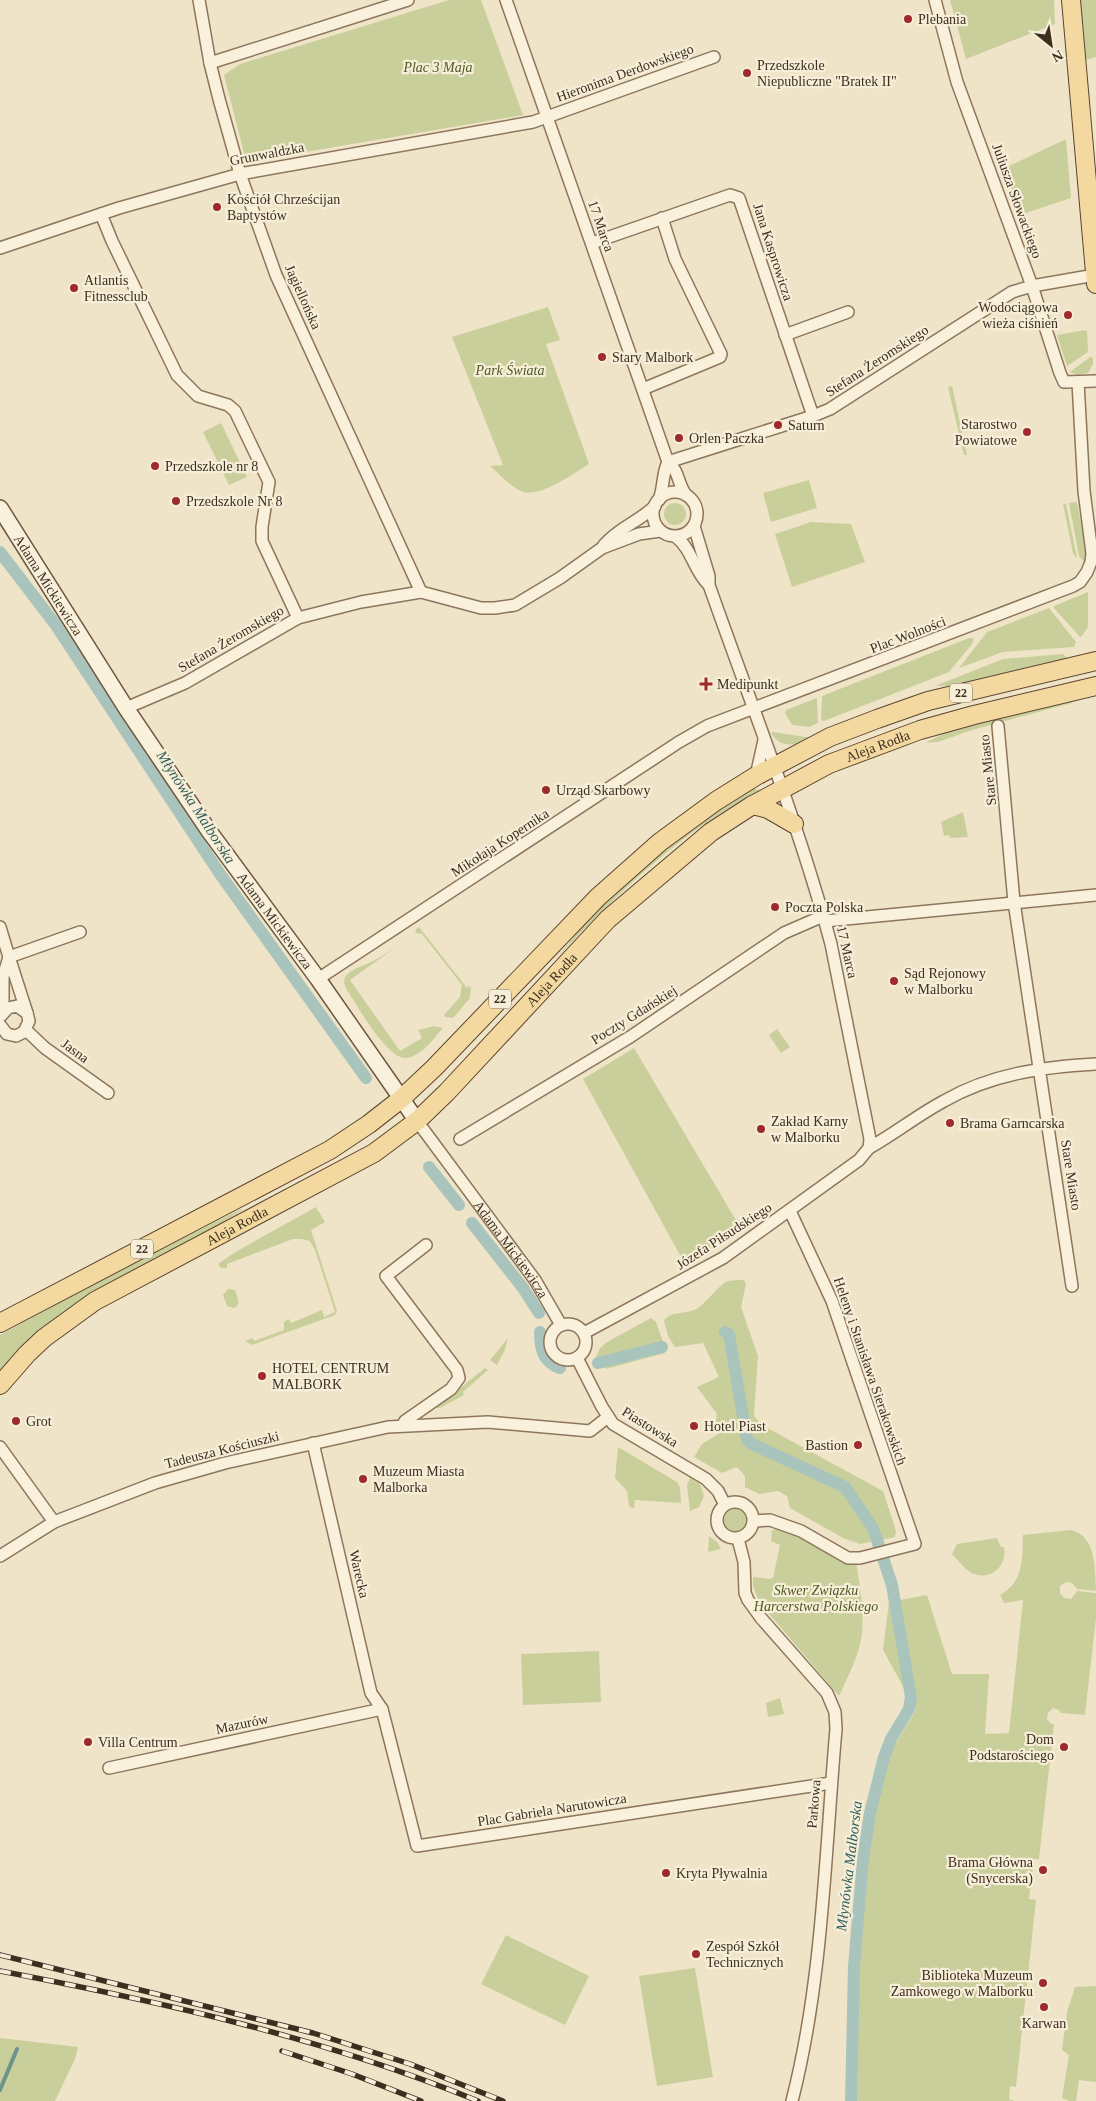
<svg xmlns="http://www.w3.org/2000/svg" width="1096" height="2101" viewBox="0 0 1096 2101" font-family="Georgia,serif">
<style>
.green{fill:#c9cf9b}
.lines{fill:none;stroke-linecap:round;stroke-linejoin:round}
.stream{stroke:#6f938a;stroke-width:4}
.canal{stroke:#a9c4bc;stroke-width:12}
.street-casing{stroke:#8d765c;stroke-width:14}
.secondary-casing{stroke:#6f573f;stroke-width:18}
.primary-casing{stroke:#5b4430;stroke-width:20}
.street{stroke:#faf1dc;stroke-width:11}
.secondary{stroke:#faf1dc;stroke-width:15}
.primary{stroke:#f3d9a0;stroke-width:18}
.rail-casing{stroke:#3d2e20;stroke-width:5.5}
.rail{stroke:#f7eed8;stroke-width:4;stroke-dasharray:11;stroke-linecap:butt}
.poi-dot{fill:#9e2a2b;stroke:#f7eed8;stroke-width:2}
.labels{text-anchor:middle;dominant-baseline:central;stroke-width:4.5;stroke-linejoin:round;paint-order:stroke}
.shield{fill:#f7eed8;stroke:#756857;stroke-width:1}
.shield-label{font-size:12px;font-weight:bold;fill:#3d2e20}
.poi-label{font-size:14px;fill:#3d2e20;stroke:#f7eed8;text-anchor:start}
.park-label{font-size:14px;font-style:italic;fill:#4d5a26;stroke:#f7eed8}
.street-label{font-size:14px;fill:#3d2e20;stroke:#f7eed8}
.water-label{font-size:15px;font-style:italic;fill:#2f5d5a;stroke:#f7eed8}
</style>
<rect width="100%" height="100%" fill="#f0e4c8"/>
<g class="green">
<polygon points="449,0 481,0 523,115 253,161 245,157 224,75 240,64"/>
<polygon points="950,0 1054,0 1055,24 966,59"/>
<polygon points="1079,0 1096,0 1096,57 1085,60"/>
<polygon points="1066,139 1071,198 1023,214 1003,169"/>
<path d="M548 307 560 340 546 344 589 464C573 474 539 499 521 491 510 486 499 474 490 466L503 465 452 337Z"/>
<polygon points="1085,330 1087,331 1088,352 1067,366 1057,335"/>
<polygon points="1090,357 1093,358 1093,364 1088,373 1077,375 1070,372"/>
<polygon points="952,386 967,455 964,455 948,387"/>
<polygon points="221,423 247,477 229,485 203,432"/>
<polygon points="809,480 817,508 771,522 763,493"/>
<polygon points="1077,502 1086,551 1085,563 1079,556 1069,503"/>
<circle cx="675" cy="514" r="11"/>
<polygon points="1063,504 1066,504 1077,558 1073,553"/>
<polygon points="811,522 851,524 865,562 792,587 775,534"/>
<polygon points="1088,592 1088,627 1082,636 1080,637 1054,608 1054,606"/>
<polygon points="1049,608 1076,642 1074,647 1003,652 959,668 987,632"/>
<polygon points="969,638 974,638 972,644 949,672 824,721 821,720 822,696"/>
<polygon points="1063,654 1067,658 1065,659 967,685 935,686 1003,659"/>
<polygon points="817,698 818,723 809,727 792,725 785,713 786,710"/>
<polygon points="1076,698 1072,703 972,730 938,742 925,743 951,730"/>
<path d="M771 733 773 732 812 738C798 746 780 749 771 733Z"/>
<path d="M753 789 762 790C682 829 615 896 555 960L601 905 657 855 706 818Z"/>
<polygon points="963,812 968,837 950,838 949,835 944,836 941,822"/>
<polygon points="419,927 467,988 469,986 471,988 470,998 453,1018 445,1017 444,1015 460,997 462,985 422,934 416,933 415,930"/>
<path d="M400 944 350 980 400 1051 422 1038 418 1030 434 1026 443 1028C433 1039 423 1055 407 1058 388 1061 357 1005 347 990 336 971 361 968 373 961 382 956 391 950 400 944Z"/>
<polygon points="777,1029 790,1047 781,1053 769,1035"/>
<polygon points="634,1048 740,1227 719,1245 686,1266 583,1079"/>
<polygon points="316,1207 325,1222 311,1230 337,1311 335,1315 252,1345 245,1341 253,1338 254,1341 284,1330 284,1322 289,1319 291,1323 322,1310 324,1317 335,1312 315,1250 310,1241 301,1239 293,1239 227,1264 227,1268 221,1268 218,1264 237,1251"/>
<polygon points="241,1209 242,1210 206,1233 77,1303 47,1325 0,1372 0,1335 93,1284"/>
<path d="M744 1280 746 1284 741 1307 758 1356 754 1416 762 1425 883 1491 896 1531 895 1537 860 1544 843 1538 790 1508 787 1496 778 1491 759 1494 745 1487V1476L737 1467 722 1473 694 1457 702 1444 720 1433 715 1426 717 1414 697 1387 719 1377 703 1343 675 1347 668 1336 664 1321C671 1310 685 1315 696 1309 707 1303 718 1285 728 1281 733 1280 739 1280 744 1280Z"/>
<path d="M228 1289 235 1290C237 1297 242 1304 234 1308L227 1306 223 1295Z"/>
<polygon points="651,1318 656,1322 666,1350 665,1353 606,1369 595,1359 600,1348 607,1342"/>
<polygon points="508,1338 505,1350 497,1365 490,1360"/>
<polygon points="485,1368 488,1370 463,1392 464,1395 440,1408 436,1408"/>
<polygon points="618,1447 677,1482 680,1487 681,1503 635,1500 634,1509 629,1506 627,1491 615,1478"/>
<polygon points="690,1478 700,1484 704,1496 699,1507 690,1511 687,1485"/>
<circle cx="735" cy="1520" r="11"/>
<path d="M782 1529 856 1562C860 1586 864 1609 862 1633 860 1654 848 1676 839 1696L759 1602 753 1586V1577L770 1579 773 1578 780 1545 771 1541 772 1530Z"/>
<path d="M1071 1530C1096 1536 1095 1567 1096 1591L1077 1589 1072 1583 1066 1582 1060 1586V1593L1064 1598 1071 1599 1077 1591 1096 1593V1618L1085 1715 1061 1713 1059 1710 1053 1708 1048 1713 1047 1719 1051 1724H1054L1039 1859H1034L1029 1899 1036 1900 1016 2087 1010 2086 1009 2099 1015 2101H853L856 1974 868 1860 878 1796 892 1750 916 1710 883 1650 889 1602 927 1595 952 1674H989L985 1734 1009 1733 1023 1600 1004 1603 1000 1595C1024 1582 1022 1559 1023 1535Z"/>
<polygon points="709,1536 717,1542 721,1549 708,1552"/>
<path d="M997 1538 1001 1547H1004C1008 1565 991 1582 972 1573 964 1569 958 1560 952 1554L957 1544Z"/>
<polygon points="599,1651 601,1702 523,1705 521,1654"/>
<polygon points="780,1698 784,1714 768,1717 766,1703"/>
<polygon points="506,1935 589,1976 565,2025 481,1984"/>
<polygon points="695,1968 713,2077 657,2086 639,1976"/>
<polygon points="1096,1986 1096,2082 1079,2080 1076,2101 1069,2101 1062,2098 1069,2055 1062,2050 1067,2012 1075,1987"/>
<polygon points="0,2038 78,2047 75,2059 55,2101 0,2101"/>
</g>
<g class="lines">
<polyline class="stream" points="0,2090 17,2049"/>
<g class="canal">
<polyline points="0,552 55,624 220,874 366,1078"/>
<polyline points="429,1167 459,1205"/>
<polyline points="472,1223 523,1288 539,1313"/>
<path d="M540 1332C540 1349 543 1362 560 1368"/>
<polyline points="725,1332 729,1334 747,1440 752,1444 845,1487 873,1528 892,1585 911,1697 909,1709 891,1739 884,1757 870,1813 863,1859 854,1966 851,2101"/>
<polyline points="598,1363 662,1347"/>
</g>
<g class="street-casing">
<g id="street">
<polyline points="199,0 210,63 219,99 240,174 276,275 421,592"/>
<path d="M506 0 668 462C680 472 677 483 686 495"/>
<polyline points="935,0 957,82 1032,286 1060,373 1064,382 1096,381"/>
<polyline points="210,63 408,0"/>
<polyline points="101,214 112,241 177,375 198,396 228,405 235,411 269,482 262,527 262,541 298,618"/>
<polyline points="592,243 730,195 739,198 813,416"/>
<polyline points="0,248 119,208 240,174 533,122 714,57"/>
<polyline points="785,335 848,312"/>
<polyline points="643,389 720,357 721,354 675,259 662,218"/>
<polyline points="668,462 813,416 830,409 1012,292 1032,286 1095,275"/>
<circle cx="675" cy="514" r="22"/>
<path d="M659 500C664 487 662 474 668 462"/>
<path d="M676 537C692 549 694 571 708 584"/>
<path d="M604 545C618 528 640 521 655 506"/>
<polyline points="126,708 185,683 298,618 361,602 421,592 481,608 495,608 515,605 560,578 602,548 639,534 660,531"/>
<polyline points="998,726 1014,902 1072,1286"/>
<polyline points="756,776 764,740"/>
<polyline points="825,921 1096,895"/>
<polyline points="0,927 9,957 80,932"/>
<polyline points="318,979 679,742 707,726 1073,586 1080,582 1087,572 1091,562 1092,553 1084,491 1078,382"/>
<polyline points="3,1012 3,977 9,957 27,1013"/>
<polyline points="0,1025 7,1034 16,1036 24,1032 29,1021 27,1013 17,1006 8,1008 1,1016"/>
<polyline points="26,1030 45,1048 108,1093"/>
<path id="s1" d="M417 1121 535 1280 561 1325"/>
<polyline points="460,1139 630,1037 784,933 823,916"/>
<path d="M869 1148C894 1134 918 1115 944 1101 991 1074 1042 1067 1096 1064"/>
<circle cx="568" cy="1342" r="18"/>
<path d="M584 1333 723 1258 859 1160 869 1148 870 1139 831 944C798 822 751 704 709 585V576L694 526"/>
<polyline points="577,1358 602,1407 613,1424 706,1479 718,1491 725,1505"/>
<polyline points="403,1425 405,1421 451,1389 459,1378 457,1370 386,1276 426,1245"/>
<polyline points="313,1443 371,1693 382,1709 417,1846 831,1783"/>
<polyline points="0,1447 54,1522"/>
<circle cx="735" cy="1520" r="18"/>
<polyline points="754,1521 770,1520 801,1531 848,1558 860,1558 915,1544 832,1301 790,1211"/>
<path d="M738 1539 744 1562 745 1593 748 1600 761 1618 827 1693 835 1712 836 1729C825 1853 823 1980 792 2101"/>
<polyline points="0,1556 54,1522 155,1483 225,1463 388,1427 488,1422 590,1431 608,1417"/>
<polyline points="109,1768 382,1709"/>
</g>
</g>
<g class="secondary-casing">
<g id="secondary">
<path id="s2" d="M0 508 126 708 209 831 318 979 417 1121"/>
</g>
</g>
<g class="primary-casing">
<g id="primary">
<polyline points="1071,0 1096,284"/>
<polyline points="753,805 768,809 794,824"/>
<polyline points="0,1323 330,1150 369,1124 401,1099 434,1068 598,897 660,842 716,801 756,776 830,737 877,719 928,701 1096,661"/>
<path id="s3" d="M0 1385 27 1354 44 1338 95 1301 374 1153 417 1121 447 1092 608 919 711 832 751 806 829 764 920 730 974 715 1096 686"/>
</g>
</g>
<use href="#street" class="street"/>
<use href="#secondary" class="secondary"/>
<use href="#primary" class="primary"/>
<g class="rail-casing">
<g id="rail">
<polyline points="0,1955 313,2033 410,2064 503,2101"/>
<path d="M0 1971C162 2002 324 2038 478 2101"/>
<polyline points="282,2051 352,2074 421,2101"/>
</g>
</g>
<use href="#rail" class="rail"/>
</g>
<g class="poi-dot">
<circle cx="908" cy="19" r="5"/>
<circle cx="747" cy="73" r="5"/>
<circle cx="217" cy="207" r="5"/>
<circle cx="74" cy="288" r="5"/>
<circle cx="1068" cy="315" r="5"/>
<circle cx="602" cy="357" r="5"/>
<circle cx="778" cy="425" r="5"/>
<circle cx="1027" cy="432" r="5"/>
<circle cx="679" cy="438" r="5"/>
<circle cx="155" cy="466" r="5"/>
<circle cx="176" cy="501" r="5"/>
<path d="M703.5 676.5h5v5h5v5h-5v5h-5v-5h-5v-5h5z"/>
<circle cx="546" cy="790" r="5"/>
<circle cx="775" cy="907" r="5"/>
<circle cx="894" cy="981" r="5"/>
<circle cx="950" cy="1123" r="5"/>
<circle cx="761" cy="1129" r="5"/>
<circle cx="262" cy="1376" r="5"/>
<circle cx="16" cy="1421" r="5"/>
<circle cx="694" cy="1426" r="5"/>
<circle cx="858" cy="1445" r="5"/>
<circle cx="363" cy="1479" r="5"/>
<circle cx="88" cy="1742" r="5"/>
<circle cx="1064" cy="1747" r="5"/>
<circle cx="1043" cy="1870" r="5"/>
<circle cx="666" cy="1873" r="5"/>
<circle cx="696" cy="1954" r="5"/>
<circle cx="1043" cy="1983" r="5"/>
<circle cx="1044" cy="2007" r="5"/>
</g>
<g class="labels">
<g class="shield">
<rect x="950" y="683.5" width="22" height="19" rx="4"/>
<rect x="489" y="989.5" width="22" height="19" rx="4"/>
<rect x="131" y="1239.5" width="22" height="19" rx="4"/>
</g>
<g class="shield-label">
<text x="961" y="693">22</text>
<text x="500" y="999">22</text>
<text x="142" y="1249">22</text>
</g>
<g class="poi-label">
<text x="918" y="19">Plebania</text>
<text x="757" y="65">Przedszkole<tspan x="757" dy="16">Niepubliczne "Bratek II"</tspan></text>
<text x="227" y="199">Kościół Chrześcijan<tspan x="227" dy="16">Baptystów</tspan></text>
<text x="84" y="280">Atlantis<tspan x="84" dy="16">Fitnessclub</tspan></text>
<text x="1058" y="307" text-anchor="end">Wodociągowa<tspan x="1058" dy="16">wieża ciśnień</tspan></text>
<text x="612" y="357">Stary Malbork</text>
<text x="1017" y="424" text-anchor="end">Starostwo<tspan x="1017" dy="16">Powiatowe</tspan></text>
<text x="788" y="425">Saturn</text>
<text x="689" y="438">Orlen Paczka</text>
<text x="165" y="466">Przedszkole nr 8</text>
<text x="186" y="501">Przedszkole Nr 8</text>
<text x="717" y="684">Medipunkt</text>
<text x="556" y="790">Urząd Skarbowy</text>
<text x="785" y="907">Poczta Polska</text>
<text x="904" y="973">Sąd Rejonowy<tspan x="904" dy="16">w Malborku</tspan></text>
<text x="771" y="1121">Zakład Karny<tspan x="771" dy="16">w Malborku</tspan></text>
<text x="960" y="1123">Brama Garncarska</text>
<text x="272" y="1368">HOTEL CENTRUM<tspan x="272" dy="16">MALBORK</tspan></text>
<text x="26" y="1421">Grot</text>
<text x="704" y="1426">Hotel Piast</text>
<text x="848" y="1445" text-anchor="end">Bastion</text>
<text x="373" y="1471">Muzeum Miasta<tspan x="373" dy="16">Malborka</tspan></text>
<text x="1054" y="1739" text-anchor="end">Dom<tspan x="1054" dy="16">Podstarościego</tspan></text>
<text x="98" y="1742">Villa Centrum</text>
<text x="1033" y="1862" text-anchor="end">Brama Główna<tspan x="1033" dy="16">(Snycerska)</tspan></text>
<text x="676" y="1873">Kryta Pływalnia</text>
<text x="706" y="1946">Zespół Szkół<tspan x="706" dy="16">Technicznych</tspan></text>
<text x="1033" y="1975" text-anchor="end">Biblioteka Muzeum<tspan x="1033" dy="16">Zamkowego w Malborku</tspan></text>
<text x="1044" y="2023" text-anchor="middle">Karwan</text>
</g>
<g class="park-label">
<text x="438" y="67">Plac 3 Maja</text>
<text x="510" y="370">Park Świata</text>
<text x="816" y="1590">Skwer Związku<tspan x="816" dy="16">Harcerstwa Polskiego</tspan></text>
</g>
<g class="street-label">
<text transform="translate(625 73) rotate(-20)">Hieronima Derdowskiego</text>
<text transform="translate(267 154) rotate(-11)">Grunwaldzka</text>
<text transform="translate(1017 201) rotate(70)">Juliusza Słowackiego</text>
<text transform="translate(601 226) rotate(71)">17 Marca</text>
<text transform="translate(773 252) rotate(72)">Jana Kasprowicza</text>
<text transform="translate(303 297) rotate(66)">Jagiellońska</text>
<text transform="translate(877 361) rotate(-33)">Stefana Żeromskiego</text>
<text stroke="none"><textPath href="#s2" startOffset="91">Adama Mickiewicza</textPath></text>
<text transform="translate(908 635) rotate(-21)">Plac Wolności</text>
<text transform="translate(231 639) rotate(-30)">Stefana Żeromskiego</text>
<text stroke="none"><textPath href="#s3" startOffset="1098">Aleja Rodła</textPath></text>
<text transform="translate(988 770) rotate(-96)">Stare Miasto</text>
<text transform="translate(500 843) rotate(-33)">Mikołaja Kopernika</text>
<text stroke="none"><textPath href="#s2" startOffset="496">Adama Mickiewicza</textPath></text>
<text transform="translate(847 952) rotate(77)">17 Marca</text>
<text stroke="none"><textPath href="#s3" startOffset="692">Aleja Rodła</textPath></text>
<text transform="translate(634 1015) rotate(-32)">Poczty Gdańskiej</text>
<text transform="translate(75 1051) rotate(36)">Jasna</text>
<text transform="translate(1071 1175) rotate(81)">Stare Miasto</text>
<text stroke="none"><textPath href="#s3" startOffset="288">Aleja Rodła</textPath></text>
<text transform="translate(724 1236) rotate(-33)">Józefa Piłsudskiego</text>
<text stroke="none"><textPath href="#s1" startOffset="159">Adama Mickiewicza</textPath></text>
<text transform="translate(870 1371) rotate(71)">Heleny i Stanisława Sierakowskich</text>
<text transform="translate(650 1427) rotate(32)">Piastowska</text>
<text transform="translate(222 1450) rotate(-14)">Tadeusza Kościuszki</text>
<text transform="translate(359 1574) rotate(77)">Warecka</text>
<text transform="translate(242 1724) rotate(-12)">Mazurów</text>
<text transform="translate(814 1804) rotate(-85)">Parkowa</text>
<text transform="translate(552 1810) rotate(-9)">Plac Gabriela Narutowicza</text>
</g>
<g class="water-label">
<text transform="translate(196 807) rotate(57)">Młynówka Malborska</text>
<text transform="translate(849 1866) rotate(-83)">Młynówka Malborska</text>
</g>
</g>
<g transform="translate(1051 45) rotate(150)" stroke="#f7eed8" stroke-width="4" paint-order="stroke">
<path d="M0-4L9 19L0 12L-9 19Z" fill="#3d2e20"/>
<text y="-8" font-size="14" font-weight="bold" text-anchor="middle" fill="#3d2e20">N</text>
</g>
</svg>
